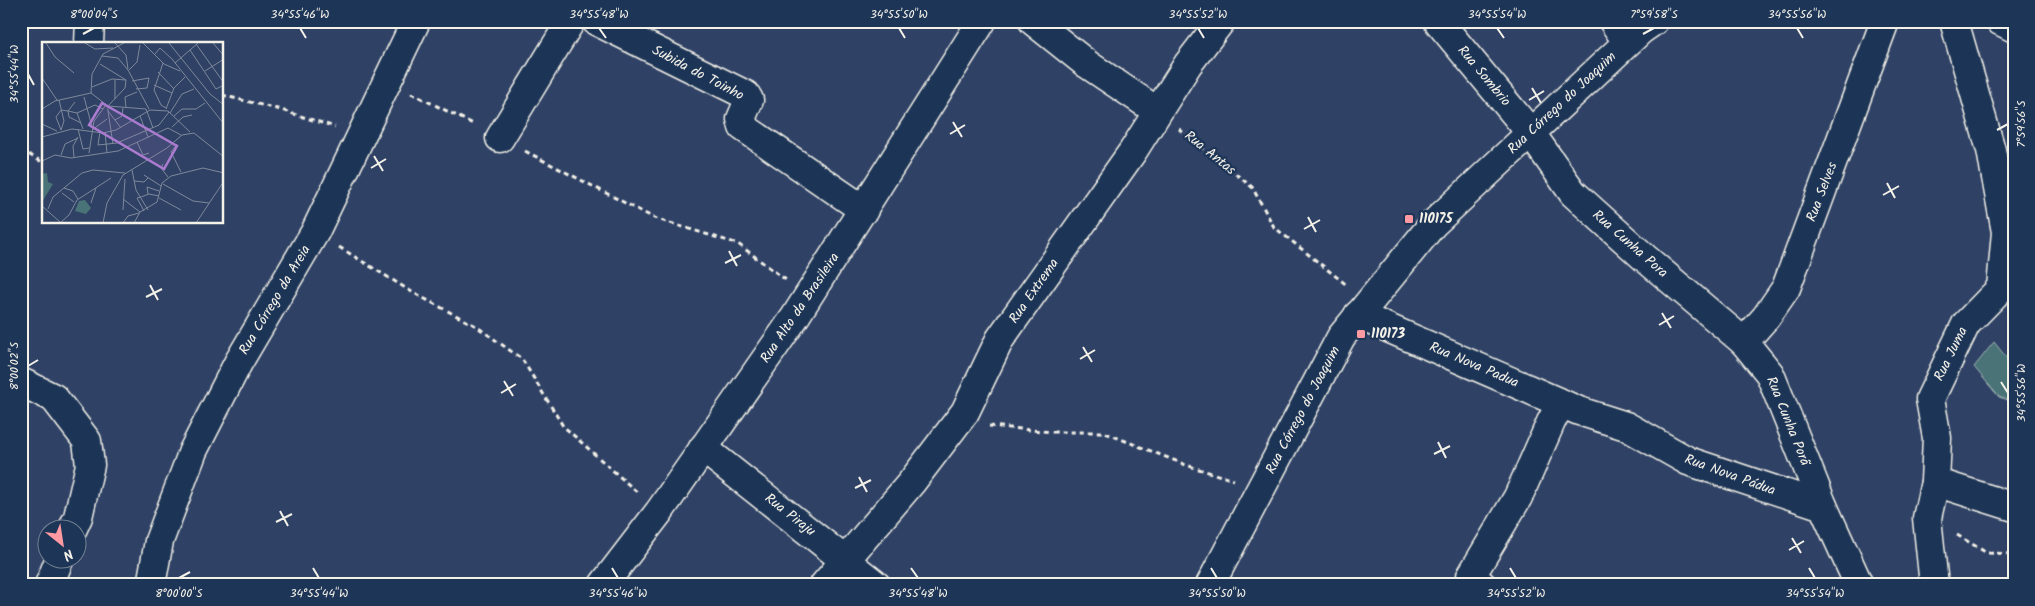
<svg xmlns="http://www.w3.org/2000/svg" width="2035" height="606" viewBox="0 0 2035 606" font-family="Kalam,sans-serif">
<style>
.green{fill:#4a7377;stroke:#9fb2b0}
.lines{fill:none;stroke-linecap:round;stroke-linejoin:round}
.minor-casing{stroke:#f4f1e8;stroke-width:31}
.path{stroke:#f4f1e8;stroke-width:3;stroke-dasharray:5 4;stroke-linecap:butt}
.minor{stroke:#1d3557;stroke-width:28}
.ticks{fill:none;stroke:#f4f1e8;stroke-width:2}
.poi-dot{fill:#ff9aa2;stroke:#1d3557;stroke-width:2}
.labels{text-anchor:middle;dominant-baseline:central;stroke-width:4.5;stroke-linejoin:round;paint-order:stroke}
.street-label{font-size:14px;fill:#f4f1e8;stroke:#1d3557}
.poi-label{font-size:14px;font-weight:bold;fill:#f4f1e8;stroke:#1d3557;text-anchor:start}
.inset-road{fill:none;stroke:#7e889a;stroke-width:1}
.view{fill:#ab7bcf;fill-opacity:0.15;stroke:#ab7bcf;stroke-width:2.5}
.inset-edge{fill:none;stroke:#f4f1e8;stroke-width:2.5}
.neatline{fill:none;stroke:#f4f1e8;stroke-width:2}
.ticks-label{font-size:12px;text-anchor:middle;fill:#f4f1e8}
</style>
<rect width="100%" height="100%" fill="#2f4266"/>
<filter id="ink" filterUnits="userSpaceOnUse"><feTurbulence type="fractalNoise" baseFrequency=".02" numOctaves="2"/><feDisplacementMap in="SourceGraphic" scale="10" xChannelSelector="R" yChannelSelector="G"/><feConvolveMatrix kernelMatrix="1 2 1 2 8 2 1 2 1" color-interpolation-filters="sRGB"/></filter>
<g filter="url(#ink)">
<polygon class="green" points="1994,342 2014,367 2014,402 1999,397 1974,367"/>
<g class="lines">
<g class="minor-casing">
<g id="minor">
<polyline points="596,21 746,95 749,100 741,119 743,127 864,210"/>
<polyline points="1033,21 1087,64 1157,111"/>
<polyline points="1438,21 1530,132 1573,193 1645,258 1744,342 1770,374 1823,506"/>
<polyline points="1613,21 1627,42"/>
<polyline points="2000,21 2014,28"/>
<polyline points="89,44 90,21"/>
<polyline points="500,138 571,21"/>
<polyline points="1358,315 1579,411 1626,426 1688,461 1823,506 1859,585"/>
<polyline points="1744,342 1766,317 1786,288 1885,21"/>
<polyline points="21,382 54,398 87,441 90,465 78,517 73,528"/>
<polyline points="703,448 876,585"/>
<polyline points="1935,482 2014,507"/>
<polyline points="49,585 60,558"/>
<polyline points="151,585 159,541 193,451 238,363 315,232 416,21"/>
<polyline points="603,585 659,512 795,317 982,21"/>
<polyline points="824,585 911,483 965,412 1000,339 1133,151 1188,64 1221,21"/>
<polyline points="1210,585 1341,337 1433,224 1641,30 1654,21"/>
<polyline points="1482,585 1471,576 1518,497 1551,422 1561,403"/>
<polyline points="1934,585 1927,518 1935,482 1937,438 1930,399 1966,324 2001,288 2006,232 1991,150 1954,21"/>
</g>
</g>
<g class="path">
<polyline points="411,93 475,125"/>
<polyline points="222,95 281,110 335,127"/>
<polyline points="1179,129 1252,187 1274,227 1348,286"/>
<polyline points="21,150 44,163"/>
<polyline points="525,151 654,218 738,244 786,280"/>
<polyline points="339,247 412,292 476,326 522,359 563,426 638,493"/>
<polyline points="989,426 1052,432 1103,432 1186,465 1234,480"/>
<polyline points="1957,535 1987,553 2014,554"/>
</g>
<use href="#minor" class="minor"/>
</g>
</g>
<path class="ticks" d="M300 28 306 38M599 28 606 38M899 28 905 38M1198 28 1204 38M1497 28 1504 38M1797 28 1803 38M83 34 94 28M1643 34 1654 28M28 74 34 85M1532 88 1541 103M1529 100 1544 91M953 122 962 137M1997 130 2008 124M950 134 965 125M374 156 383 171M371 168 386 159M1887 183 1895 198M1883 195 1899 186M1308 217 1316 232M1304 229 1320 220M729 251 737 266M725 263 741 255M150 285 158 300M146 297 162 289M1662 313 1671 328M1659 325 1674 316M1083 347 1092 362M1080 359 1095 350M28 366 38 360M504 381 513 396M2001 382 2008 393M501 393 516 384M1438 442 1446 458M1434 454 1450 446M859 477 867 492M855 488 871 480M280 511 288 526M276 522 292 514M1792 538 1801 553M1789 550 1804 541M313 568 319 578M612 568 618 578M911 568 918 578M1211 568 1217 578M1510 568 1516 578M1809 568 1815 578M179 578 190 572"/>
<g class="poi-dot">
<rect x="1404" y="214" width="10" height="10" rx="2.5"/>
<rect x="1356" y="329" width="10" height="10" rx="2.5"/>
</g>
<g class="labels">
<g class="street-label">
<text transform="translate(698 73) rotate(28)">Subida do Toinho</text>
<text transform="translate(1484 76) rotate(50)">Rua Sombrio</text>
<text transform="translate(1562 103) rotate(-43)">Rua Córrego do Joaquim</text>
<text transform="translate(1210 153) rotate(39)">Rua Antas</text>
<text transform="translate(1822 192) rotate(-69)">Rua Selves</text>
<text transform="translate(1630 244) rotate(41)">Rua Cunha Pora</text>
<text transform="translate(1034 291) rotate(-55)">Rua Extrema</text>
<text transform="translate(275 300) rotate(-59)">Rua Córrego da Areia</text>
<text transform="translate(800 308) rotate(-56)">Rua Alto da Brasileira</text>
<text transform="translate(1951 354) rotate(-64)">Rua Juma</text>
<text transform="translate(1474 365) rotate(23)">Rua Nova Padua</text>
<text transform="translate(1303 410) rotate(-62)">Rua Córrego do Joaquim</text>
<text transform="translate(1788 421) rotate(68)">Rua Cunha Porã</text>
<text transform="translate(1730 475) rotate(20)">Rua Nova Pádua</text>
<text transform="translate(790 515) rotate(38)">Rua Piraju</text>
</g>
<g class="poi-label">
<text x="1419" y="219">110175</text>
<text x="1371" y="334">110173</text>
</g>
</g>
<g transform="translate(42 42)">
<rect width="181" height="181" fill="#2f4266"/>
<path d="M5 131 6 140 11 142 0 160V132ZM43 158 49 166 44 172 33 169 37 159Z" fill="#4a7377"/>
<path class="inset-road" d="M4 1 13 15 32 31M43 1 53 7 71 6M73 1 84 13 86 27M101 1 122 22 138 29M127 1 168 52 182 63M171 1 182 14M154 2 182 41M148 8 174 47 182 43M113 12 118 6 130 17 182 82M60 14 76 16 86 28 107 67M121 21 112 48 119 63 124 66M133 21 156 1M58 22 84 38 83 46 66 64M87 28 95 20 98 3M163 29 182 17M116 30 132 47M0 36 15 58M90 39 107 36 105 46 94 47M112 43 130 51M50 45 70 37 84 38M49 51 66 64 104 67 111 86M49 51 50 32 61 12 82 1M42 55 50 85M73 57V38M17 58 22 79 19 88M33 60 26 69 35 71M66 64V69L79 86M84 66 83 55 95 50M0 67 13 59 49 51M124 67 132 46 143 35M108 68 126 69 148 90M66 69 71 102M128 71 140 52 152 47M98 74 106 95M132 74 140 67H154L163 61M73 78 80 74 81 66M0 82 15 89M130 85 141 75 150 73M36 87 41 107 47 106M41 87 35 71 53 63 61 67M19 88 14 75 19 68 26 69 27 75 39 81M50 88 65 77M58 90 56 103 75 101 117 83 127 70M63 90 65 111M0 95 30 87 61 91 74 88 108 68M95 100 101 113 107 111M135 102 129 110 139 130M47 111 52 79 64 63M19 113 23 102 36 96M32 115 31 104 36 95M0 119 13 113 29 116 76 109 126 86 139 93M121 122 119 126 126 135M90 128 94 148 106 168M102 133 119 144M92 139 102 140 106 136M121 142 151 159 167 161M22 146 31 149 36 157M20 151 32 160M106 152 105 145 117 149M99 155 107 152 117 154M99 155 95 156 102 169M117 156 139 168M81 157 98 170M49 161 54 146M0 164 18 180M6 167 11 155 40 131 51 128 83 131M81 168 83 137M18 181 27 173 35 158 69 136M61 181 65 161 81 133 125 106 140 93 152 91 182 115M81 181 86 174 97 171M92 181 98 170 115 160 120 141 129 134 161 126 182 131M154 181 182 139"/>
<path class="view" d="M60 61 135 104 122 127 47 83Z"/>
<rect width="181" height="181" class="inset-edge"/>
</g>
<rect width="2035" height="606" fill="none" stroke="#1d3557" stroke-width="55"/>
<g transform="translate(62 544) rotate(150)"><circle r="24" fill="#1d3557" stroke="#738091"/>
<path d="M0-4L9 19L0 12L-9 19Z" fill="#ff9aa2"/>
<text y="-8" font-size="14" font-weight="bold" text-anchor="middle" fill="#f4f1e8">N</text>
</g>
<rect x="28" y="28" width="1980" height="550" class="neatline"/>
<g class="ticks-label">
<text x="94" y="18">8°00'04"S</text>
<text x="300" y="18">34°55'46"W</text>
<text x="599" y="18">34°55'48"W</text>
<text x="899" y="18">34°55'50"W</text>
<text x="1198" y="18">34°55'52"W</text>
<text x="1497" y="18">34°55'54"W</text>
<text x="1654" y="18">7°59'58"S</text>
<text x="1797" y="18">34°55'56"W</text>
<text transform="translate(14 74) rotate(-90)" y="4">34°55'44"W</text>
<text transform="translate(2021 124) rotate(-90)" y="4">7°59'56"S</text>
<text transform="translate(14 366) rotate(-90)" y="4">8°00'02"S</text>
<text transform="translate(2021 393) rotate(-90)" y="4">34°55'56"W</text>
<text x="179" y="597">8°00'00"S</text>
<text x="319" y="597">34°55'44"W</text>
<text x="618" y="597">34°55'46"W</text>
<text x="918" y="597">34°55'48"W</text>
<text x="1217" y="597">34°55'50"W</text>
<text x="1516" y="597">34°55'52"W</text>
<text x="1815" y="597">34°55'54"W</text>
</g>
</svg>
